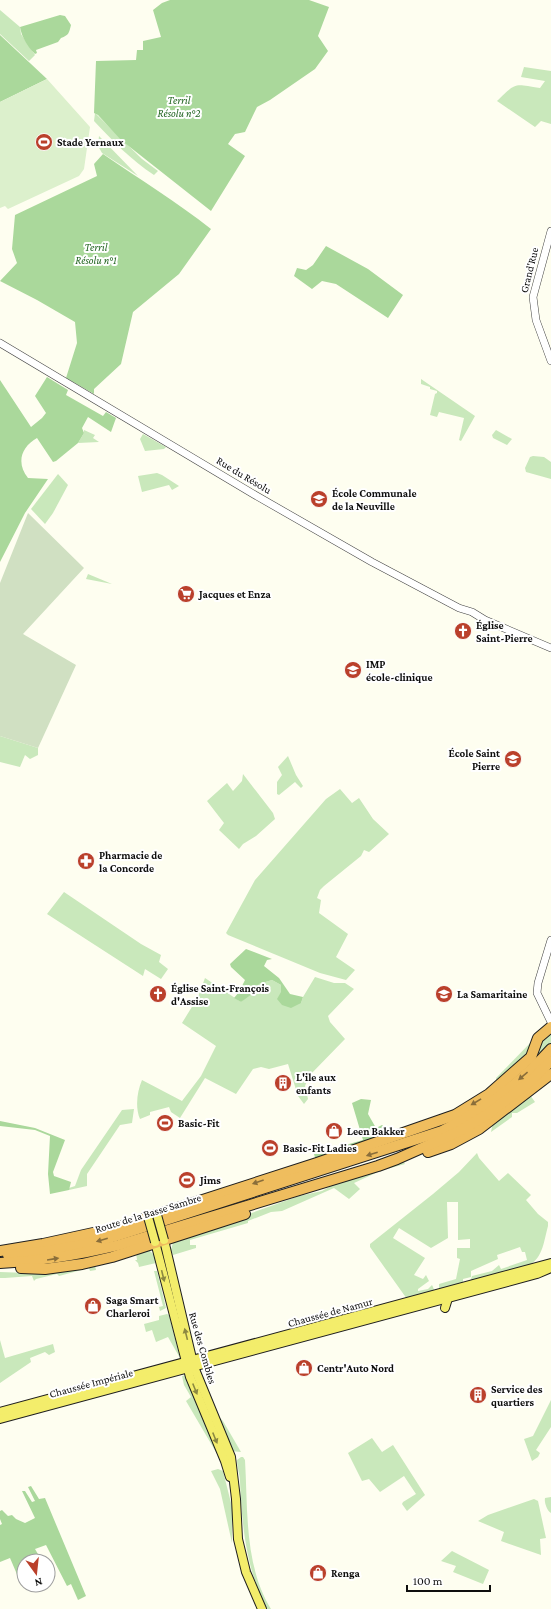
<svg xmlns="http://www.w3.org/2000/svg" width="551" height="1609" viewBox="0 0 551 1609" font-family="'Crimson Pro',serif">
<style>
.green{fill:#c9e8bb}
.forest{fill:#aad89b}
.cemetery{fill:#d0e0c2}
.pitch{fill:#dcf0cc}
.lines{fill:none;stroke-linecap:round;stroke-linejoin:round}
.minor-casing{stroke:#414141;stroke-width:8}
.major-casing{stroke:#1f1f1f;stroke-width:10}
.highway-casing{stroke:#1f1f1f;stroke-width:12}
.minor{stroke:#fff;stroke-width:7}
.major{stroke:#f3ed6b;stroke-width:8}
.highway{stroke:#efbd5e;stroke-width:10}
.major-bridge-casing{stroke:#1f1f1f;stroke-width:10;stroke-linecap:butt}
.major-bridge{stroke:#f3ed6b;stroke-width:8}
.oneway{fill:#8a6e3a}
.oneway2{fill:#8c8941}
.labels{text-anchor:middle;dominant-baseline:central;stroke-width:4;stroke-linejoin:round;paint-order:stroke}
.park-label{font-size:11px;font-style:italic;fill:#216420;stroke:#fff}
.poi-label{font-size:11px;font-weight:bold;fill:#0e0e0e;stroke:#fff;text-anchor:start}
.street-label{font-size:11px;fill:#0e0e0e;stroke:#fff}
</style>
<rect width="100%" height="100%" fill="#fefef0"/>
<g class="green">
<polygon points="0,10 20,27 21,34 35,55 29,61 0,34"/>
<path d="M524 67 551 71V124L541 121 535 127 497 101C517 82 513 84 540 88L545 81 521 77Z"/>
<path d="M95 113 142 159 158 171 154 175C131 160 113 141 94 121Z"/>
<polygon points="99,136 138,176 102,153 98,146"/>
<polygon points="421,379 475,416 461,441 459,440 464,418 439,412 437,417 430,415 435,394 437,393 437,391 430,389 430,387 421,384"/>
<polygon points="84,430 95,435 93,438 99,442 78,443 84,433"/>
<polygon points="496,430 512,439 507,445 493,438 492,435"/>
<polygon points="143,434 166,447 164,449 145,451 140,439"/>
<polygon points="533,456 544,457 551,462 551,479 526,472 525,468 530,457"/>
<polygon points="157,473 162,475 179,486 172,490 169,485 142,492 138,476"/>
<polygon points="58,474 68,485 53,513 45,524 31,509"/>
<polygon points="88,574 112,584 86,579"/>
<polygon points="0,736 38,748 38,755 30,759 25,755 20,767 0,762"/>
<polygon points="288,756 296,775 303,786 301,788 295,782 279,795 277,794 277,782 282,775 278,767"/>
<polygon points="243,774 273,813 275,819 256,836 243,844 239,849 219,830 224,823 207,801 227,783 233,791 242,781"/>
<polygon points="340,789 352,803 359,798 373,819 389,834 369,852 364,850 361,856 324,886 320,890 317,898 321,900 319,913 348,934 336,957 355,970 346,980 320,973 228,935 226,933 255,880 326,799"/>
<polygon points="64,892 141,944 161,955 159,962 168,969 161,979 145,969 143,976 47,914"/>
<path d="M315 977 334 983H345L354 989 328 1016 330 1022 345 1039 309 1076 305 1086 308 1099 304 1104 298 1096 288 1064 269 1069 261 1067 253 1069 236 1094 205 1078 180 1118 171 1112 169 1107 150 1112V1115L140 1119C135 1107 137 1092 142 1080L182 1101 201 1076 216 1046 182 1023 198 997 205 978 241 1002 259 984 272 980 281 985V992L301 1003 303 997Z"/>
<polygon points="548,1034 551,1035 551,1043 535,1060 541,1041"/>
<polygon points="536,1037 528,1056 497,1084 496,1078"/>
<polygon points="530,1095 535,1102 517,1113 512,1113 512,1117 491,1132 493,1122"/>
<polygon points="134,1109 132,1123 120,1125 87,1174 87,1186 69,1190 69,1188 75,1186 81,1170 122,1110"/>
<path d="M477 1153 479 1158 499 1181 508 1173 531 1195 526 1200 538 1214 548 1222V1226C544 1240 543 1258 529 1265L470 1282 472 1276 492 1271 499 1265 501 1269 527 1260 525 1252H522L520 1247 497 1255 498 1259 471 1271V1277L463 1279V1285L439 1290V1284L456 1279 460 1259 457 1258V1248H470V1239L458 1240V1202H447L448 1238 431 1248 399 1228 393 1238 425 1258 414 1275 423 1279 426 1275 429 1281 418 1289V1291L428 1289 432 1285 433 1287 434 1290 407 1299 370 1247V1244L433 1194 459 1172Z"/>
<polygon points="403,1161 405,1164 380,1171 354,1183 360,1189 349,1199 334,1188 282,1211 271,1212 248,1221 248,1223 190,1240 190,1245 196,1245 196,1248 173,1255 171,1250 174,1239 204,1230 299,1196 322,1191 340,1181"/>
<polygon points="148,1249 155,1256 156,1263 139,1267 138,1263 135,1260 137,1260 136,1252"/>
<polygon points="95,1265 96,1270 90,1271 89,1268 59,1276 57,1274 36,1279 34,1281 32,1276 5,1278 0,1278 0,1272 28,1273"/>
<polygon points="154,1271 157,1271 166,1308 160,1311 159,1307 163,1306"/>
<polygon points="167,1314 169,1315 180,1358 168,1337 156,1342 152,1330 146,1332 144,1324 159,1320 159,1316"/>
<polygon points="0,1340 5,1358 53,1344 55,1352 49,1355 45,1352 30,1358 31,1362 0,1383"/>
<polygon points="186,1375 220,1459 186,1401 191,1397 184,1385 182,1376"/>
<polygon points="551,1400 551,1427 536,1450 540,1453 538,1457 532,1461 524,1439 533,1436"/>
<polygon points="219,1417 223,1421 241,1452 230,1451 217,1418"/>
<polygon points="372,1438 382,1452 393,1445 425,1495 407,1511 402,1504 403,1502 416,1494 404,1476 380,1492 369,1479 362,1481 348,1453"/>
<path d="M241 1457H243L245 1460C248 1510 244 1565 271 1609H267C246 1569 242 1526 240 1481 240 1474 237 1468 237 1460Z"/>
<polygon points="218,1469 223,1471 232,1507 232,1543 220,1489 211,1471"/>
<path d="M551 1497V1513C547 1511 544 1502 545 1498Z"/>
<polygon points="534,1499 538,1501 546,1538 540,1539 541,1555 501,1541 504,1532 478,1521 488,1515"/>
<polygon points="452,1551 489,1570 483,1584 453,1572 456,1566 441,1561"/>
</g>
<g class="forest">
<polygon points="170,0 309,0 329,7 318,36 328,51 315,69 270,100 257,107 245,132 235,134 228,144 245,156 211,211 121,140 98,115 94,113 96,61 136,60 137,50 143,50 143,41 161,37 153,10 162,3"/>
<path d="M60 15 65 16 71 25C69 33 69 35 61 38L58 42 36 50 37 53 35 54C28 47 22 38 20 27Z"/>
<polygon points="0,35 47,79 0,102"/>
<path d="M103 154C139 179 177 202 211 229L179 274 133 312 121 364 94 389V394L66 378 77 343 75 322 37 300 0 281 17 263 12 249 15 215 97 176 94 164Z"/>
<polygon points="326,246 368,269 403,295 388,318 336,284 322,281 312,289 294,276 297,268 306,270 313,265"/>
<path d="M47 377 68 390 66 395 103 416 106 412 116 418 111 432 88 417 82 428 84 433 78 443 56 461 53 462 37 438C21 447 16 463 28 478L48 479 25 513 0 562V380L31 427 42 418 46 413 35 396Z"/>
<polygon points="246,949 272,959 267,960 264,966 279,978 290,994 303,997 301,1003 291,1008 282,1005 277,999 281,992 281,985 272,980 259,984 256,991 241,1002 234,998 239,992 245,980 231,967 230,964"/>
<polygon points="361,1099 371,1100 368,1114 376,1128 382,1125 394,1135 316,1161 314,1154 363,1140 352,1103"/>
<polygon points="0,1121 35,1128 65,1140 53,1172 54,1176 71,1182 69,1190 50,1194 48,1174 50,1136 35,1130 0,1126"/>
<polygon points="31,1486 39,1499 45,1498 86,1596 78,1600 71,1584 67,1586 46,1545 35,1549 42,1561 24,1561 24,1585 22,1586 10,1558 0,1562 0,1525 2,1524 0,1519 0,1511 2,1510 8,1516 12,1515 16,1519 25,1523 35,1518 22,1491 25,1491 32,1502 35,1501 28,1487"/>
</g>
<polygon class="cemetery" points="28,513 84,568 23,634 76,665 38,748 0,736 0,583"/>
<polygon class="pitch" points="47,79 90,127 84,169 79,176 8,209 5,206 0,208 0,102"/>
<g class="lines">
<g class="minor-casing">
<g id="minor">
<polyline points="551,231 533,297 536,320 551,361"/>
<polyline points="0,343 255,495 372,562 459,608 472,612 485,620 551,648"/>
<polyline points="551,940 538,983 537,993 551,1022"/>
</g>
</g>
<g class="major-casing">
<g id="major">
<polyline points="164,1240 194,1367 231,1457 236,1499 238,1539 246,1572 262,1609"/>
<polyline points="155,1242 190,1377 225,1461 230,1477"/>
<polyline points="445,1308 449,1295 451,1294"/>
<polyline points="0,1412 551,1263"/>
<polyline points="0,1419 537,1274 551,1268"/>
</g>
</g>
<g class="highway-casing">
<g id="highway">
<polyline points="428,1152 451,1144 479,1129 551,1074"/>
<polyline points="0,1251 43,1244 116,1228 317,1163 455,1115 489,1094 531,1057 538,1038 551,1027"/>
<path d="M8 1255C45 1253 81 1246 116 1236L442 1131C483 1111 521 1082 551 1049"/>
<path d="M0 1263C42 1261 78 1255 119 1245L378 1166 397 1159 458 1132 488 1114 527 1084 551 1061"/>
<polyline points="21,1268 45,1269 82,1264 112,1257 245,1214"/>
</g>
</g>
<use href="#minor" class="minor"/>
<use href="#major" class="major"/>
<use href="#highway" class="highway"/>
<g class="major-bridge-casing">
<g id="major-bridge">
<polyline points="157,1215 164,1240"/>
<polyline points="148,1217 155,1242"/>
</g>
</g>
<use href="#major-bridge" class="major-bridge"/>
</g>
<defs><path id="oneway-solid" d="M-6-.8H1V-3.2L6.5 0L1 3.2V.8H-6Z"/></defs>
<g class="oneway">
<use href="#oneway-solid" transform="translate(523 1076) rotate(140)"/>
<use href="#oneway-solid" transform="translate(476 1102) rotate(149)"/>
<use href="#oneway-solid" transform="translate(372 1154) rotate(162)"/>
<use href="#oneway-solid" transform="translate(258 1182) rotate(161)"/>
<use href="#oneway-solid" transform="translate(102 1240) rotate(164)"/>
<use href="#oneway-solid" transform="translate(53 1259) rotate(-9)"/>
</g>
<g class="oneway2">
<use href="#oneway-solid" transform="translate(163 1276) rotate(76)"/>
<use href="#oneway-solid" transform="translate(186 1334) rotate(-104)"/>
<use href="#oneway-solid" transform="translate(195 1389) rotate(68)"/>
<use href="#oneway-solid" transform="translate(215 1438) rotate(68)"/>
</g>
<defs>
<g id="stadium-disc" transform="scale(0.9)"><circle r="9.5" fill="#ba402b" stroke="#fff"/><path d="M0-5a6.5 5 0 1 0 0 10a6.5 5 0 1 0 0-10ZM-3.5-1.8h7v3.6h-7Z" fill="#fff"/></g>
<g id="school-disc" transform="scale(0.9)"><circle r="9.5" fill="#ba402b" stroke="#fff"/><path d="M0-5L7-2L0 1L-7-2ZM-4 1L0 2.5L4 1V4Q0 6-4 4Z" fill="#fff"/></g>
<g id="supermarket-disc" transform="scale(0.9)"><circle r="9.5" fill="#ba402b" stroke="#fff"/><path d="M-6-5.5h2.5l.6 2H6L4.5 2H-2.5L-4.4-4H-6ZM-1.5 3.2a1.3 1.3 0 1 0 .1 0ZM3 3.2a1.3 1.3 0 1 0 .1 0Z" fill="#fff"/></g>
<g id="church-disc" transform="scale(0.9)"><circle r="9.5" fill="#ba402b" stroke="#fff"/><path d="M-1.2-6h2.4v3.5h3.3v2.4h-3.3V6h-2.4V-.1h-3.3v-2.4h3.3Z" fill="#fff"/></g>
<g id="university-disc" transform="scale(0.9)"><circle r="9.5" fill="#ba402b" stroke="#fff"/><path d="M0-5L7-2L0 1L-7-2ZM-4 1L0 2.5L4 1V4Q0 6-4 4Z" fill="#fff"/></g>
<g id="pharmacy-disc" transform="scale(0.9)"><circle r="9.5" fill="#ba402b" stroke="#fff"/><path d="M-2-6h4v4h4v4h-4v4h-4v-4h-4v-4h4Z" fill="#fff"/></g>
<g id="building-disc" transform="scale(0.9)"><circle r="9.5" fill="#ba402b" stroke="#fff"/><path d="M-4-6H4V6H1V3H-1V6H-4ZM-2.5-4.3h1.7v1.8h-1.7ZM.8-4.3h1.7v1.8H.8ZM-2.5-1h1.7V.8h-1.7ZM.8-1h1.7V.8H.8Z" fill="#fff"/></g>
<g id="shop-disc" transform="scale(0.9)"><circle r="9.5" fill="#ba402b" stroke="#fff"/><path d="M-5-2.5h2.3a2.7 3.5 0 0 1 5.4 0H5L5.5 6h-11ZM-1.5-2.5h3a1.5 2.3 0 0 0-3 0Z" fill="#fff"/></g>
</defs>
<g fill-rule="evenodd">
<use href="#stadium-disc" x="44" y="142"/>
<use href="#school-disc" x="319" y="499"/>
<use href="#supermarket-disc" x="186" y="594"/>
<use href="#church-disc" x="463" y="631"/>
<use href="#university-disc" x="353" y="670"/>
<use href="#school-disc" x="513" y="759"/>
<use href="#pharmacy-disc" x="86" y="861"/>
<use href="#church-disc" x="158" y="994"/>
<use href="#school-disc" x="444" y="994"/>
<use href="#building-disc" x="283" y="1083"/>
<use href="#stadium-disc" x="165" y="1123"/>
<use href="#shop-disc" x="334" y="1131"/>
<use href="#stadium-disc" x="270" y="1148"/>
<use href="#stadium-disc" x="187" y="1180"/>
<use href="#shop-disc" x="93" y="1306"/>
<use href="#shop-disc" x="304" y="1368"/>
<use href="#building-disc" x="478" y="1395"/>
<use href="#shop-disc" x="318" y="1573"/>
</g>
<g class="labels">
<g class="park-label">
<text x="179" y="100">Terril<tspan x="179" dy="13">Résolu n°2</tspan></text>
<text x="96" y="247">Terril<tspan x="96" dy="13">Résolu n°1</tspan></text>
</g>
<g class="poi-label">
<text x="57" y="142">Stade Yernaux</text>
<text x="332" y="493">École Communale<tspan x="332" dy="13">de la Neuville</tspan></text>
<text x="199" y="594">Jacques et Enza</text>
<text x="476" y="625">Église<tspan x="476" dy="13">Saint-Pierre</tspan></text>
<text x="366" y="664">IMP<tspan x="366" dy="13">école-clinique</tspan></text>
<text x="500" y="753" text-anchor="end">École Saint<tspan x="500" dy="13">Pierre</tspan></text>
<text x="99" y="855">Pharmacie de<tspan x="99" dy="13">la Concorde</tspan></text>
<text x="171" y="988">Église Saint-François<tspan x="171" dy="13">d'Assise</tspan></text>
<text x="457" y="994">La Samaritaine</text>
<text x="296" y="1077">L'ile aux<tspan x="296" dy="13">enfants</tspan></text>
<text x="178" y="1123">Basic-Fit</text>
<text x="347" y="1131">Leen Bakker</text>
<text x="283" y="1148">Basic-Fit Ladies</text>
<text x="200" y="1180">Jims</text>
<text x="106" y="1300">Saga Smart<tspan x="106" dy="13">Charleroi</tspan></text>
<text x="317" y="1368">Centr'Auto Nord</text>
<text x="491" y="1389">Service des<tspan x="491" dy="13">quartiers</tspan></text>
<text x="331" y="1573">Renga</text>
</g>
<g class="street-label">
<text transform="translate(529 270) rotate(-76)">Grand'Rue</text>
<text transform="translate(244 475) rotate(31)">Rue du Résolu</text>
<text transform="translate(148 1213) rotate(-17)">Route de la Basse Sambre</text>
<text transform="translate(330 1312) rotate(-15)">Chaussée de Namur</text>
<text transform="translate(203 1348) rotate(74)">Rue des Combles</text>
<text transform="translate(91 1383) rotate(-15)">Chaussée Impériale</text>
</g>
</g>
<g transform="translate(36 1573) rotate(165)"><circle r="19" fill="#ffffff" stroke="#9f9f9f"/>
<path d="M0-3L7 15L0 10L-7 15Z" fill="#ba402b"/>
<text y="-6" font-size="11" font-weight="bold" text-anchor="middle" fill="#0e0e0e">N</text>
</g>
<path d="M407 1585v6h83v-6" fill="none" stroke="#0e0e0e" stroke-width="2"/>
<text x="413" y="1585" font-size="12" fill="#0e0e0e" stroke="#ffffff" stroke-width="3" paint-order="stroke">100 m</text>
</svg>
